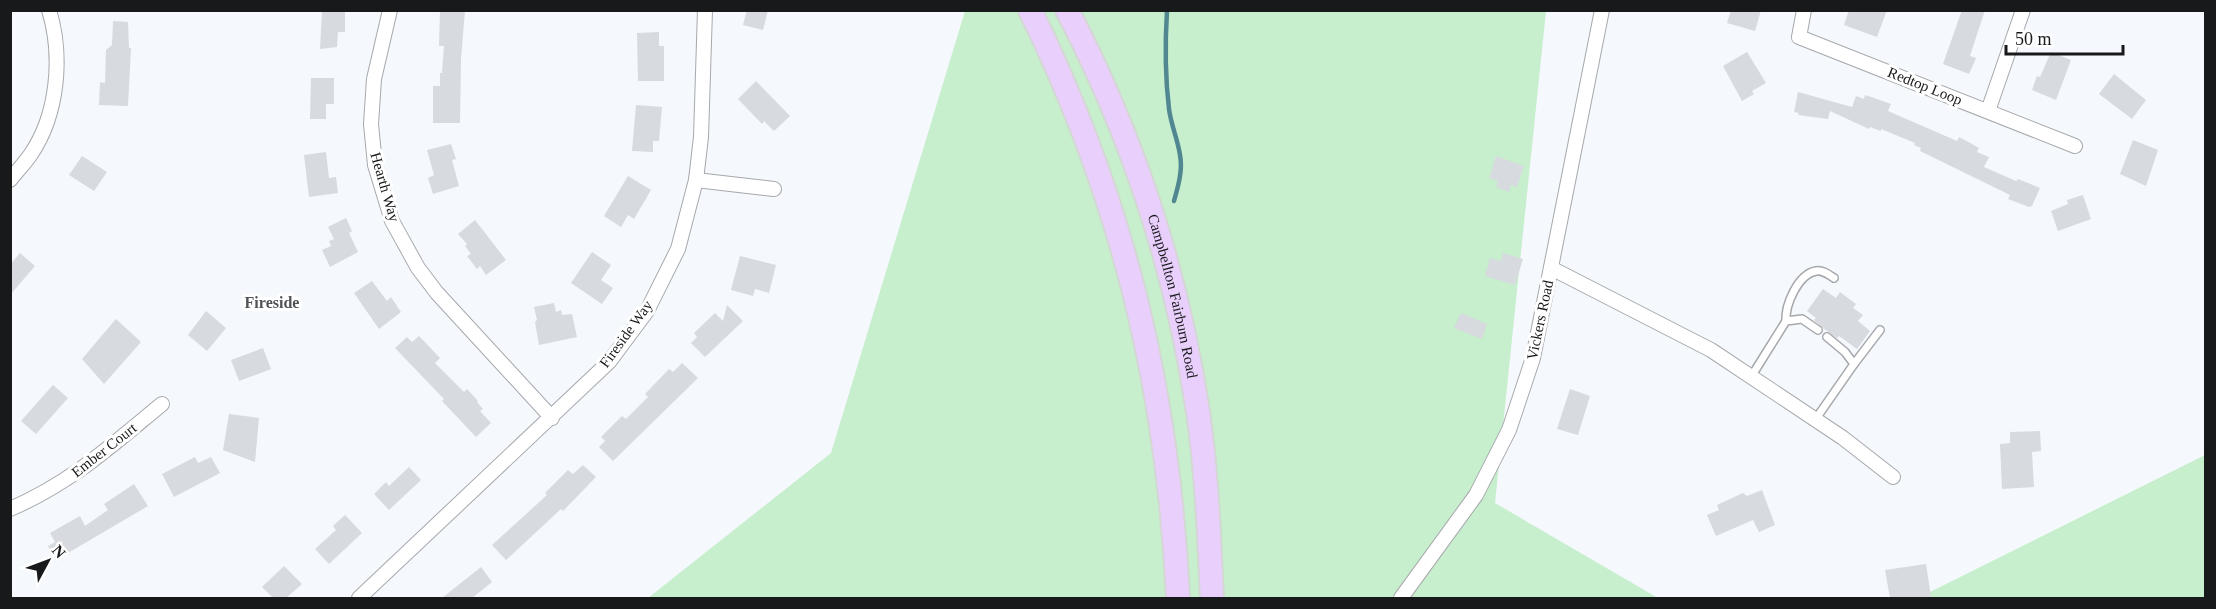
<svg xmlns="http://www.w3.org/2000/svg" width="2216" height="609" viewBox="0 0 2216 609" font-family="'Times New Roman',serif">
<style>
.green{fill:#c7eecd}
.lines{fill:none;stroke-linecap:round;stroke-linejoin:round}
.stream{stroke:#508791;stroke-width:4.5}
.building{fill:#d7dade}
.lane-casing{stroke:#a6a8ac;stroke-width:10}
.street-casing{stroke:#a6a8ac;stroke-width:16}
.primary-casing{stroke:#d5d6d6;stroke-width:26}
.lane{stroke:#fff;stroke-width:7}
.street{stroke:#fff;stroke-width:14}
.primary{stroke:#e9d0fc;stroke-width:22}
.labels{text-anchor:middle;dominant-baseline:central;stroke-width:6;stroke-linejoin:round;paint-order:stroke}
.street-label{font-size:15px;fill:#18191a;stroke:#fff}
.neighbourhood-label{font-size:16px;font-weight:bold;fill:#505256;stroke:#fff}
</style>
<rect width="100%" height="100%" fill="#f5f8fc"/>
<g class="green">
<polygon points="965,11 1546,11 1495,503 1658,598 648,598 831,453"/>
<polygon points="2205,455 2205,598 1918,598"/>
</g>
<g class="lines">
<path class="stream" d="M1167 10C1165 43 1165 76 1169 109 1171 125 1178 140 1180 155 1183 170 1178 187 1174 201"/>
</g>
<g class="building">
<polygon points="322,10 345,10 345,32 338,32 337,47 320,49"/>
<polygon points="440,10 465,10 461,59 460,123 433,123 433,86 440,86 440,73 442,73 444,46 439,46"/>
<polygon points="747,10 768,10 763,30 743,25"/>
<polygon points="1731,10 1761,10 1755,31 1727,23"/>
<polygon points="1849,10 1887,10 1877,37 1844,25"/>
<polygon points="1962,10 1985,10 1970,56 1976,58 1969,74 1943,64"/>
<polygon points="113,21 128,22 129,48 131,48 128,106 99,105 100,82 105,83 106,50 112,45"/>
<polygon points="659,32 659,46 664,46 664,81 638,81 637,33"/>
<polygon points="1747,52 1766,83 1752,91 1754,94 1742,101 1723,66"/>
<polygon points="2051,52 2071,60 2056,100 2032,90 2037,76 2040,77"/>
<polygon points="2114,74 2146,100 2132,119 2099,94"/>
<polygon points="311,78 334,78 334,104 326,104 326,119 310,119"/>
<polygon points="756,81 790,116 774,131 764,121 762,124 738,99"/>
<polygon points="1798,92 1852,107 1856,96 1864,99 1865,95 1877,99 1891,104 1888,111 1957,141 1959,137 1972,144 1979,148 1977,152 1989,157 1984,167 2016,181 2018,179 2040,188 2032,206 2029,207 2008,199 2010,195 1920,151 1921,148 1914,145 1915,143 1881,129 1881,131 1870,127 1869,129 1830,111 1828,119 1798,115 1799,113 1794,112"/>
<polygon points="636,105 662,107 659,141 653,141 653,152 632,151"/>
<polygon points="2133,140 2158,150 2146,186 2120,174"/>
<polygon points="451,144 456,159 452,160 459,186 433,194 428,178 434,175 427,150"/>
<polygon points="326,152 329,178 336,177 338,193 309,197 304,155"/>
<polygon points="82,156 107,172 94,191 69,175"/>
<polygon points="1496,156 1524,166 1517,187 1511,185 1509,192 1496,187 1498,181 1489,178"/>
<polygon points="628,176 651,190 634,219 628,215 621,227 604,216"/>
<polygon points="2083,195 2091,219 2058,231 2051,211 2068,204 2067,200"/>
<polygon points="346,218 352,231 349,233 358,252 330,267 322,250 331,246 329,241 334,239 328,227"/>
<polygon points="475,220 506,260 486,275 480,266 477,269 467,256 471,254 465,246 467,244 458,234"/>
<polygon points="592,252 611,265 601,280 613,288 602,304 571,283"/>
<polygon points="20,253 35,266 10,295 10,265"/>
<polygon points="1503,253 1523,259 1515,285 1485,276 1490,258 1501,261"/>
<polygon points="740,256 776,265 769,293 755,289 753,296 731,290"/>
<polygon points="372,281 387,301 391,297 401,312 379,329 354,293"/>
<polygon points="1823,289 1836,298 1840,292 1856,304 1853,308 1863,315 1858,321 1870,331 1857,349 1839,336 1837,338 1823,328 1814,320 1816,318 1807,311"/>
<polygon points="554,303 556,312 561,310 562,315 572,314 577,337 539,345 535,322 537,320 534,307"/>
<polygon points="727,305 743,321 705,357 691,343 697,337 694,333 715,313 723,321"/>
<polygon points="206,311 226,328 207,351 188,335"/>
<polygon points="1461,313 1487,324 1482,339 1454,328"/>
<polygon points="116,319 141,342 104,384 82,359"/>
<polygon points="419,336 440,358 435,363 464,392 467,389 478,401 477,402 483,409 480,411 491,423 476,437 442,401 444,399 395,348 407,337 412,342"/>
<polygon points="263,348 271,369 239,381 231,360"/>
<polygon points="682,363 698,378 613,461 599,447 605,441 601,437 622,416 626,419 648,397 645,394 669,369 673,372"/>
<polygon points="53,385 68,398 36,434 21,421"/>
<polygon points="1570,389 1590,396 1578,435 1557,429"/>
<polygon points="229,414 259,418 255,462 223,450"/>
<polygon points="2040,431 2041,451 2032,452 2034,487 2002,489 2000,444 2010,443 2010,432"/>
<polygon points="195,457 198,463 211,457 220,473 174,497 162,474"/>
<polygon points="583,465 596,477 563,511 561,509 506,560 492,545 547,495 545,493 568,470 573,474"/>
<polygon points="409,467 421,480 389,510 374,494 386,482 389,486"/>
<polygon points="134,484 148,506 56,560 48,546 55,542 50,533 80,516 85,526 108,510 104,504"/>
<polygon points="1762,490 1775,525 1759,532 1753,520 1716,536 1707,515 1719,510 1717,505 1743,493 1747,496"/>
<polygon points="345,515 362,533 329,564 315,549 336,530 333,526"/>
<polygon points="1926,564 1931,597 1890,598 1885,570"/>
<polygon points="284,566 302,584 286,598 273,598 262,587"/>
<polygon points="481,567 492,582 472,598 442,598"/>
</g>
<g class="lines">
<g class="lane-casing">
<g id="lane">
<path d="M1786 321C1785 305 1798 274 1816 271 1823 270 1828 274 1834 278"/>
<polyline points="1854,364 1880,330"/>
<polyline points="1751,377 1786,321 1802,319 1818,330"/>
<polyline points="1815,420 1854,364 1845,352 1827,337"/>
</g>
</g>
<g class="street-casing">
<g id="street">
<polyline points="390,10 374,79 371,124 375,165 392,221 418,268 437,293 552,418"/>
<polyline points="1804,10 1799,37 2075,146"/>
<polyline points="1988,111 2023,10"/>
<path d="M10 180C17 171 25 163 31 154 58 114 63 56 49 10"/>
<polyline points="696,180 774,189"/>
<polyline points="1551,268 1711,350 1843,438 1893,477"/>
<path d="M10 509C71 483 112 445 162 404"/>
<polyline points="359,598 609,362 647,311 678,249 696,180 701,137 705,10"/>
<polyline points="1401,598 1476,495 1509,430 1533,358 1602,10"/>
</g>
</g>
<g class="primary-casing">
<g id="primary">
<path d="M1030 10C1123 199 1168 389 1178 598"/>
<path id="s1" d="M1067 10C1133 136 1177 272 1198 412 1207 474 1209 536 1212 598"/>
</g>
</g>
<use href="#lane" class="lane"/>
<use href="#street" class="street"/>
<use href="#primary" class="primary"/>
</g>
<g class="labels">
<g class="street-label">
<text transform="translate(1925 86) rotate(22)">Redtop Loop</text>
<text transform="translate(385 187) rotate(74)">Hearth Way</text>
<text stroke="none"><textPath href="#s1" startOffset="306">Campbellton Fairburn Road</textPath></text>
<text transform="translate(1540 320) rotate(-78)">Vickers Road</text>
<text transform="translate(626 334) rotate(-54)">Fireside Way</text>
<text transform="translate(104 450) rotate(-38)">Ember Court</text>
</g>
<g class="neighbourhood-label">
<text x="272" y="302">Fireside</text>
</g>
</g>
<rect width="2216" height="609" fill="none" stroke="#18191a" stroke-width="24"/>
<g transform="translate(48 561) rotate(49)" stroke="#ffffff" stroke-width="4.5" paint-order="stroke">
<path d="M0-4.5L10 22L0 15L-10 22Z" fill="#18191a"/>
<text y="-9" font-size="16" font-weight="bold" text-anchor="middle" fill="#18191a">N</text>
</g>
<path d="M2006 45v9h117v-9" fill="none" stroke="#18191a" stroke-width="3"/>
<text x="2015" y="45" font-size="18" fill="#18191a" stroke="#ffffff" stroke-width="4.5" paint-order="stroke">50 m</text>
</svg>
